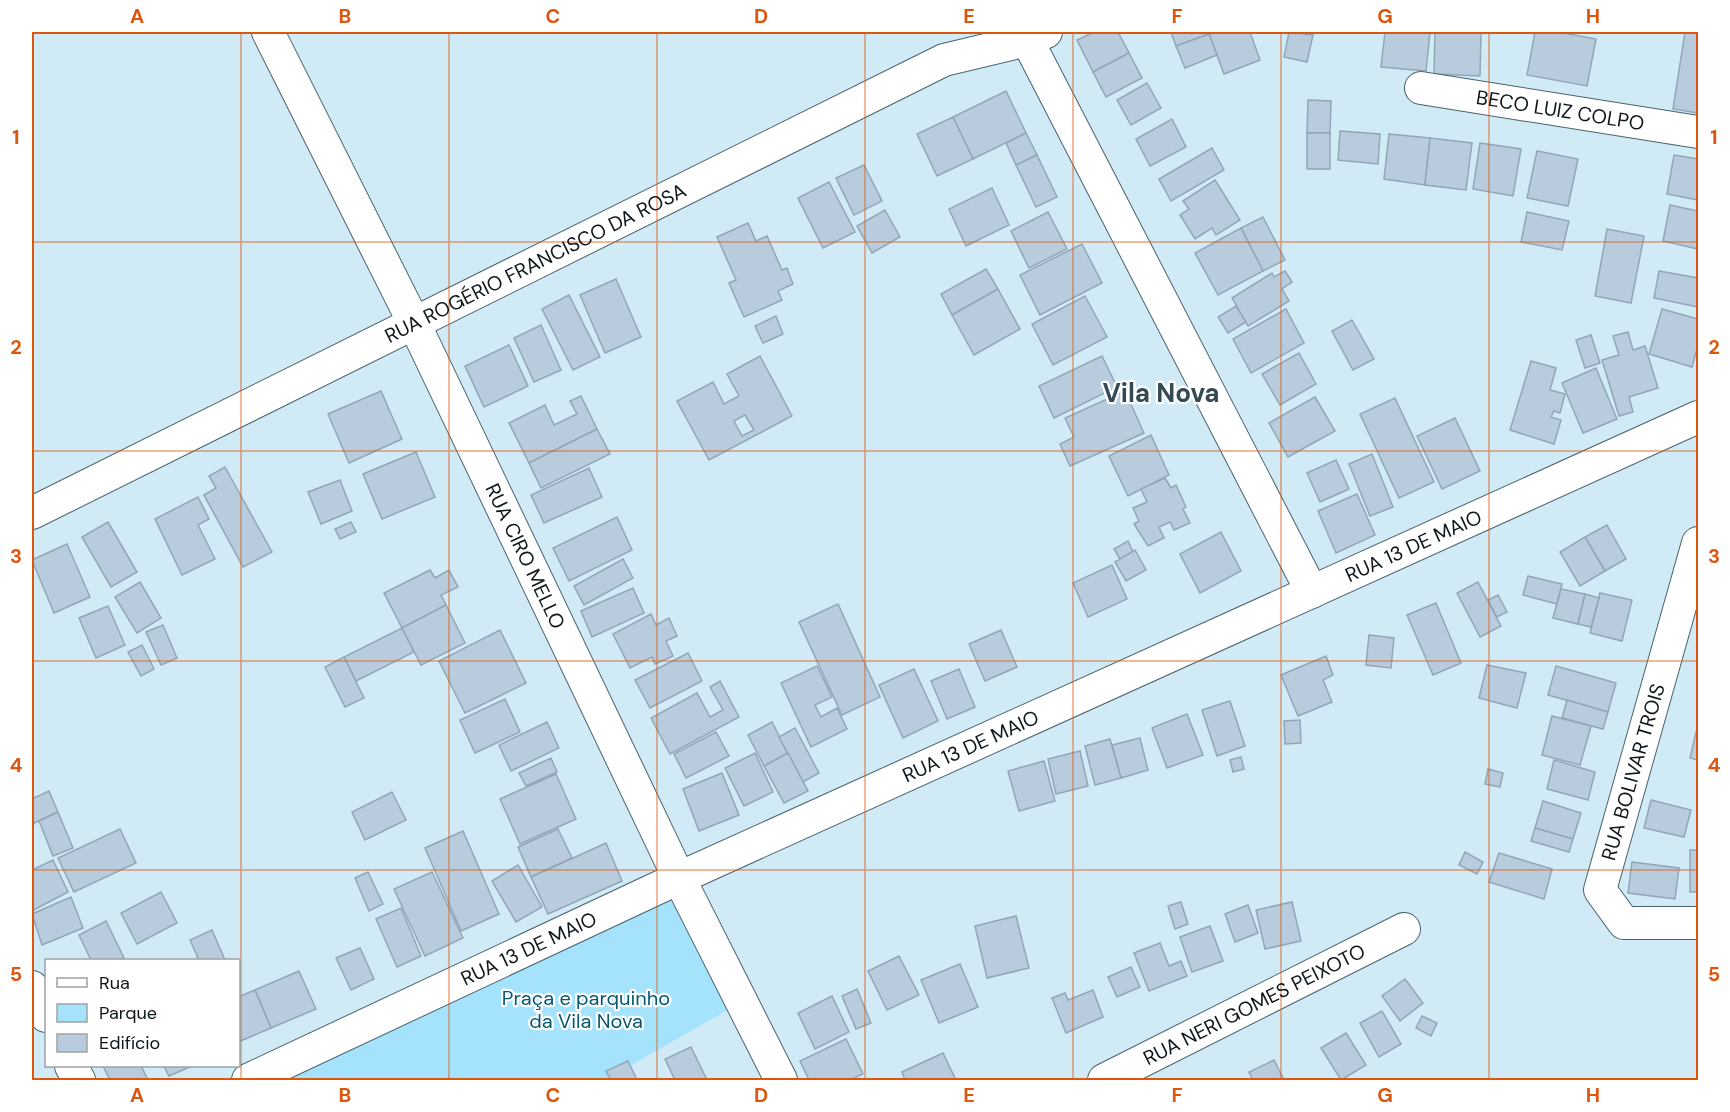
<svg xmlns="http://www.w3.org/2000/svg" width="1730" height="1112" viewBox="0 0 1730 1112" font-family="'DM Sans',sans-serif">
<style>
.green{fill:#a5e3fc}
.building{fill:#b9ccde;stroke:#93a5b6;stroke-width:1.5;fill-rule:evenodd}
.lines{fill:none;stroke-linecap:round;stroke-linejoin:round}
.street-casing{stroke:#4a626c;stroke-width:34}
.street{stroke:#fff;stroke-width:32}
.grid{fill:none;stroke:#dd560d;stroke-width:1.5;stroke-opacity:0.55}
.labels{text-anchor:middle;dominant-baseline:central;stroke-width:4.5;stroke-linejoin:round;paint-order:stroke}
.street-label{font-size:20px;fill:#0d171b;stroke:#fff}
.park-label{font-size:20px;fill:#065870;stroke:#fff}
.district-label{font-size:26px;font-weight:bold;fill:#344b55;stroke:#fff}
.neatline{fill:none;stroke:#dd560d;stroke-width:2}
.grid-label{font-size:20px;text-anchor:middle;font-weight:bold;fill:#dd560d}
</style>
<rect width="100%" height="100%" fill="#d0ebf6"/>
<polygon class="green" points="674,887 733,1007 605,1080 282,1080"/>
<g class="building">
<polygon points="1094,32 1118,32 1129,53 1093,72 1077,40"/>
<polygon points="1171,32 1208,32 1209,34 1176,46"/>
<polygon points="1215,32 1250,32 1260,60 1224,74 1209,34"/>
<polygon points="1289,32 1313,35 1307,62 1284,57"/>
<polygon points="1385,32 1430,32 1426,71 1381,67"/>
<polygon points="1435,32 1481,32 1480,76 1434,74"/>
<polygon points="1535,32 1558,32 1596,39 1587,86 1527,75"/>
<polygon points="1685,32 1698,32 1698,113 1673,109"/>
<polygon points="1209,34 1217,55 1185,68 1176,46"/>
<polygon points="1129,53 1142,78 1106,97 1093,72"/>
<polygon points="1147,83 1161,108 1131,125 1117,100"/>
<polygon points="1006,91 1026,133 973,159 953,117"/>
<polygon points="1308,100 1331,101 1330,133 1307,133"/>
<polygon points="953,117 973,159 937,176 917,134"/>
<polygon points="1172,119 1186,147 1150,166 1136,139"/>
<polygon points="1340,131 1380,134 1378,164 1338,160"/>
<polygon points="1026,133 1037,155 1016,165 1006,143"/>
<rect x="1307" y="133" width="23" height="36"/>
<polygon points="1389,134 1430,138 1425,185 1384,179"/>
<polygon points="1430,138 1472,143 1466,190 1425,185"/>
<polygon points="1480,143 1521,149 1513,196 1473,189"/>
<polygon points="1212,148 1224,170 1171,201 1159,179"/>
<polygon points="1537,151 1578,159 1568,206 1527,198"/>
<polygon points="1037,155 1057,197 1036,207 1016,165"/>
<polygon points="1674,155 1698,159 1698,200 1667,194"/>
<polygon points="864,165 882,201 854,215 836,178"/>
<polygon points="1215,180 1240,220 1216,235 1212,228 1195,239 1180,215 1189,209 1183,201"/>
<polygon points="829,182 855,232 823,248 798,198"/>
<polygon points="992,188 1009,225 966,246 949,209"/>
<polygon points="1670,205 1698,211 1698,249 1663,241"/>
<polygon points="885,210 900,237 872,253 857,226"/>
<polygon points="1048,212 1067,249 1029,268 1011,231"/>
<polygon points="1527,212 1569,221 1562,250 1521,242"/>
<polygon points="1263,217 1285,260 1263,271 1241,228"/>
<polygon points="748,223 756,241 767,236 782,270 787,268 793,284 778,291 782,300 744,317 729,283 736,280 717,237"/>
<polygon points="1241,228 1263,271 1218,295 1195,253"/>
<polygon points="1607,229 1644,236 1631,303 1595,296"/>
<polygon points="1082,244 1102,283 1040,315 1020,275"/>
<polygon points="986,269 998,289 952,315 941,294"/>
<polygon points="1285,271 1292,282 1282,289 1289,301 1248,326 1232,298 1272,273 1274,277"/>
<polygon points="1659,271 1698,278 1698,307 1654,298"/>
<polygon points="616,279 641,337 605,353 580,295"/>
<polygon points="998,289 1020,329 974,355 952,315"/>
<polygon points="569,295 600,357 573,370 542,309"/>
<polygon points="1085,296 1107,337 1053,365 1032,324"/>
<polygon points="1236,306 1246,322 1228,333 1218,317"/>
<polygon points="1286,309 1304,343 1251,373 1233,339"/>
<polygon points="1662,309 1698,319 1698,345 1692,367 1649,354"/>
<polygon points="776,316 783,334 763,343 755,326"/>
<polygon points="1352,320 1374,359 1353,370 1332,331"/>
<polygon points="541,325 561,370 534,382 514,338"/>
<polygon points="1628,332 1633,350 1645,346 1658,388 1629,397 1633,412 1619,416 1602,360 1619,355 1613,336"/>
<polygon points="1591,335 1600,363 1585,368 1576,340"/>
<polygon points="509,345 528,386 484,407 465,366"/>
<polygon points="1299,353 1316,384 1280,405 1262,374"/>
<path d="M760 356 792 416 709 460 677 401 713 382 724 404 739 396 727 374ZM745 415 754 430 742 436 734 421Z"/>
<polygon points="1102,356 1117,387 1054,418 1039,386"/>
<polygon points="1531,361 1556,368 1550,390 1565,394 1560,413 1554,411 1551,417 1561,420 1554,444 1510,430"/>
<polygon points="1596,368 1617,419 1583,433 1562,383"/>
<polygon points="381,391 402,439 349,463 328,414"/>
<polygon points="1125,391 1144,433 1070,466 1060,444 1074,437 1065,418"/>
<polygon points="581,396 597,429 529,463 509,423 545,405 554,425 577,414 570,401"/>
<polygon points="1315,397 1335,431 1288,457 1269,423"/>
<polygon points="1395,398 1434,482 1399,498 1360,414"/>
<polygon points="1455,418 1480,471 1442,489 1417,436"/>
<polygon points="597,429 610,454 541,488 529,463"/>
<polygon points="1151,435 1169,475 1128,496 1109,456"/>
<polygon points="416,452 435,497 382,519 363,474"/>
<polygon points="1372,454 1393,507 1370,516 1349,464"/>
<polygon points="1336,460 1349,489 1320,502 1307,473"/>
<polygon points="225,467 272,552 243,567 204,495 216,488 209,476"/>
<polygon points="589,468 602,497 544,523 531,495"/>
<polygon points="1165,478 1171,488 1176,485 1186,507 1183,509 1190,523 1174,530 1170,522 1159,527 1164,538 1148,546 1134,524 1139,521 1133,508 1147,502 1141,489"/>
<polygon points="340,480 352,511 321,524 308,492"/>
<polygon points="1357,494 1375,535 1336,553 1318,511"/>
<polygon points="198,497 209,519 198,525 215,559 182,575 155,519"/>
<polygon points="617,517 632,550 569,581 553,548"/>
<polygon points="108,522 137,572 111,587 82,537"/>
<polygon points="351,522 356,532 340,539 335,529"/>
<polygon points="1607,525 1626,559 1605,571 1585,537"/>
<polygon points="1221,532 1241,571 1200,593 1180,554"/>
<polygon points="1585,537 1605,571 1580,586 1560,552"/>
<polygon points="1128,541 1133,552 1120,559 1114,549"/>
<polygon points="67,544 90,597 54,613 32,560"/>
<polygon points="1135,550 1146,570 1126,581 1115,562"/>
<polygon points="623,559 633,578 584,605 574,586"/>
<polygon points="1112,565 1127,599 1088,617 1073,583"/>
<polygon points="430,570 435,578 449,570 458,587 441,595 446,605 402,628 384,593"/>
<polygon points="1528,576 1562,584 1557,604 1523,595"/>
<polygon points="140,582 161,618 137,633 115,597"/>
<polygon points="1478,582 1501,626 1480,637 1457,593"/>
<polygon points="633,588 644,613 592,637 581,611"/>
<polygon points="1561,589 1585,594 1578,624 1553,618"/>
<polygon points="1600,593 1632,600 1622,641 1590,633"/>
<polygon points="1585,594 1599,598 1591,627 1578,624"/>
<polygon points="1498,595 1507,612 1497,617 1488,600"/>
<polygon points="1436,603 1461,663 1433,675 1407,615"/>
<polygon points="838,604 880,697 842,715 799,622"/>
<polygon points="446,605 465,643 421,665 402,628"/>
<polygon points="108,606 125,645 96,658 79,618"/>
<polygon points="651,614 656,625 669,618 677,636 666,641 673,656 655,664 652,657 630,668 613,634"/>
<polygon points="163,625 177,658 161,665 146,632"/>
<polygon points="402,628 414,652 356,681 344,657"/>
<polygon points="500,630 526,683 465,713 439,661"/>
<polygon points="1001,630 1017,667 985,681 969,644"/>
<polygon points="1369,635 1394,638 1391,668 1366,665"/>
<polygon points="142,645 154,669 141,676 128,652"/>
<polygon points="688,653 702,681 650,708 635,680"/>
<polygon points="1326,656 1333,675 1323,680 1332,702 1298,716 1281,675"/>
<polygon points="344,657 364,698 345,707 325,667"/>
<polygon points="1487,665 1526,673 1517,708 1479,698"/>
<polygon points="817,666 832,697 815,705 821,717 837,708 847,729 811,747 781,683"/>
<polygon points="1556,666 1616,683 1608,712 1548,695"/>
<polygon points="914,669 938,721 903,738 879,685"/>
<polygon points="959,669 975,707 947,719 931,681"/>
<polygon points="720,681 739,717 670,754 651,718 697,693 710,717 723,710 710,687"/>
<polygon points="505,699 520,732 475,753 460,720"/>
<polygon points="1567,700 1608,712 1603,729 1562,718"/>
<polygon points="1230,701 1245,746 1217,756 1202,710"/>
<polygon points="1187,714 1203,755 1167,768 1152,728"/>
<polygon points="1552,716 1591,726 1580,765 1542,755"/>
<polygon points="1300,720 1301,743 1285,744 1284,721"/>
<polygon points="547,722 559,748 511,771 499,745"/>
<polygon points="772,722 788,753 764,766 748,735"/>
<polygon points="795,728 819,773 803,782 779,737"/>
<polygon points="716,732 729,756 686,778 674,754"/>
<polygon points="1696,732 1698,732 1698,760 1690,758"/>
<polygon points="1140,738 1148,770 1121,778 1112,745"/>
<polygon points="1110,739 1121,778 1095,785 1085,746"/>
<polygon points="1080,751 1088,786 1056,794 1048,759"/>
<polygon points="755,753 773,792 744,806 725,768"/>
<polygon points="788,753 808,791 784,803 764,766"/>
<polygon points="1241,757 1244,769 1233,772 1230,760"/>
<polygon points="551,758 557,772 526,786 519,773"/>
<polygon points="1554,760 1595,772 1588,800 1547,789"/>
<polygon points="1044,761 1055,801 1019,811 1008,771"/>
<polygon points="1488,769 1503,773 1500,787 1485,784"/>
<polygon points="722,773 739,815 699,831 683,789"/>
<polygon points="556,774 576,819 520,844 500,799"/>
<polygon points="49,791 58,812 32,824 32,793 34,798"/>
<polygon points="392,792 406,820 365,840 352,812"/>
<polygon points="1651,800 1691,810 1684,837 1644,828"/>
<polygon points="1543,801 1581,813 1573,839 1535,828"/>
<polygon points="58,812 73,848 53,856 39,821"/>
<polygon points="1535,828 1573,839 1569,852 1531,841"/>
<polygon points="120,829 136,863 74,892 58,858"/>
<polygon points="558,829 572,858 531,877 518,847"/>
<polygon points="463,831 499,914 461,931 425,848"/>
<polygon points="606,843 622,881 548,914 531,877"/>
<rect x="1690" y="850" width="8" height="42"/>
<polygon points="1465,852 1483,862 1477,874 1459,865"/>
<polygon points="1499,853 1552,869 1544,899 1489,882"/>
<polygon points="53,860 68,892 32,911 32,870"/>
<polygon points="1632,862 1679,868 1675,899 1628,893"/>
<polygon points="518,865 542,907 516,922 492,881"/>
<polygon points="368,872 383,904 369,911 355,878"/>
<polygon points="432,872 463,938 425,956 394,889"/>
<polygon points="161,892 177,923 137,944 121,913"/>
<polygon points="71,897 83,928 42,945 32,914"/>
<polygon points="1181,902 1188,924 1175,929 1168,906"/>
<polygon points="1292,902 1301,941 1265,949 1256,910"/>
<polygon points="1248,905 1258,933 1235,942 1225,914"/>
<polygon points="401,908 421,956 397,967 376,919"/>
<polygon points="1016,916 1029,968 987,978 975,926"/>
<polygon points="106,921 124,958 118,960 91,960 79,935"/>
<polygon points="1210,926 1223,961 1192,972 1180,937"/>
<polygon points="212,930 225,960 199,960 190,940"/>
<polygon points="1160,943 1169,966 1181,961 1187,976 1149,991 1134,953"/>
<polygon points="360,948 374,979 351,990 336,958"/>
<polygon points="899,956 919,995 887,1010 868,971"/>
<polygon points="960,964 978,1007 939,1023 921,980"/>
<polygon points="1131,967 1140,987 1117,997 1108,977"/>
<polygon points="299,971 316,1009 271,1028 255,990"/>
<polygon points="1405,979 1423,1003 1400,1021 1382,996"/>
<polygon points="857,989 871,1023 856,1029 842,996"/>
<polygon points="255,990 271,1028 238,1042 238,997"/>
<polygon points="1093,990 1103,1017 1066,1033 1052,998 1065,993 1068,1000"/>
<polygon points="832,996 849,1032 815,1049 798,1013"/>
<polygon points="1382,1011 1401,1044 1379,1057 1360,1023"/>
<polygon points="1422,1016 1437,1023 1431,1036 1416,1028"/>
<polygon points="1346,1033 1366,1065 1341,1080 1321,1048"/>
<polygon points="846,1039 863,1074 850,1080 809,1080 800,1061"/>
<polygon points="691,1047 707,1080 675,1080 665,1059"/>
<polygon points="943,1053 956,1080 905,1080 902,1072"/>
<polygon points="1274,1060 1284,1080 1253,1080 1249,1072"/>
<polygon points="628,1061 637,1080 611,1080 606,1071"/>
<polygon points="103,1066 141,1066 148,1080 110,1080"/>
<polygon points="164,1066 192,1066 169,1076"/>
</g>
<g class="lines">
<g class="street-casing">
<g id="street">
<path id="s1" d="M268 32 413 321 679 878 781 1080"/>
<polyline points="1023,32 1312,592"/>
<path id="s2" d="M1421 88 1698 132"/>
<path id="s3" d="M32 513 944 60 1027 40 1046 32"/>
<polyline points="1698,543 1600,890 1624,923 1698,923"/>
<polyline points="32,987 46,1016"/>
<polyline points="71,1066 79,1080"/>
<path id="s4" d="M248 1080 679 878 1698 417"/>
<path id="s5" d="M1104 1080 1404 929"/>
</g>
</g>
<use href="#street" class="street"/>
</g>
<path class="grid" d="M241 32V1080M449 32V1080M657 32V1080M865 32V1080M1073 32V1080M1281 32V1080M1489 32V1080M32 242H1698M32 451H1698M32 661H1698M32 870H1698"/>
<g class="labels">
<g class="street-label">
<text stroke="none"><textPath href="#s2" startOffset="141">BECO LUIZ COLPO</textPath></text>
<text stroke="none"><textPath href="#s3" startOffset="562">RUA ROGÉRIO FRANCISCO DA ROSA</textPath></text>
<text stroke="none"><textPath href="#s4" startOffset="1282">RUA 13 DE MAIO</textPath></text>
<text stroke="none"><textPath href="#s1" startOffset="584">RUA CIRO MELLO</textPath></text>
<text stroke="none"><textPath href="#s4" startOffset="796">RUA 13 DE MAIO</textPath></text>
<text transform="translate(1633 772) rotate(-74)">RUA BOLIVAR TROIS</text>
<text stroke="none"><textPath href="#s4" startOffset="310">RUA 13 DE MAIO</textPath></text>
<text stroke="none"><textPath href="#s5" startOffset="168">RUA NERI GOMES PEIXOTO</textPath></text>
</g>
<g class="park-label">
<text x="586" y="998">Praça e parquinho<tspan x="586" dy="23">da Vila Nova</tspan></text>
</g>
<g class="district-label">
<text x="1161" y="393">Vila Nova</text>
</g>
</g>
<rect width="1730" height="1112" fill="none" stroke="#ffffff" stroke-width="66"/>
<rect x="45" y="959" width="195" height="108" fill="#ffffff" stroke="#9ea2a4" stroke-width="1.5"/>
<rect x="57" y="978" width="30" height="9" fill="#ffffff" stroke="#9ea2a4" stroke-width="1.5"/>
<text x="99" y="989" font-size="18" fill="#0d171b">Rua</text>
<rect x="57" y="1004" width="30" height="18" fill="#a5e3fc" stroke="#9ea2a4" stroke-width="1.5"/>
<text x="99" y="1019" font-size="18" fill="#0d171b">Parque</text>
<rect x="57" y="1034" width="30" height="18" fill="#b9ccde" stroke="#9ea2a4" stroke-width="1.5"/>
<text x="99" y="1049" font-size="18" fill="#0d171b">Edifício</text>
<rect x="33" y="33" width="1664" height="1046" class="neatline"/>
<g class="grid-label">
<text x="137" y="23">A</text>
<text x="345" y="23">B</text>
<text x="553" y="23">C</text>
<text x="761" y="23">D</text>
<text x="969" y="23">E</text>
<text x="1177" y="23">F</text>
<text x="1385" y="23">G</text>
<text x="1593" y="23">H</text>
<text x="16" y="144">1</text>
<text x="1714" y="144">1</text>
<text x="16" y="354">2</text>
<text x="1714" y="354">2</text>
<text x="16" y="563">3</text>
<text x="1714" y="563">3</text>
<text x="16" y="772">4</text>
<text x="1714" y="772">4</text>
<text x="16" y="981">5</text>
<text x="1714" y="981">5</text>
<text x="137" y="1102">A</text>
<text x="345" y="1102">B</text>
<text x="553" y="1102">C</text>
<text x="761" y="1102">D</text>
<text x="969" y="1102">E</text>
<text x="1177" y="1102">F</text>
<text x="1385" y="1102">G</text>
<text x="1593" y="1102">H</text>
</g>
</svg>
